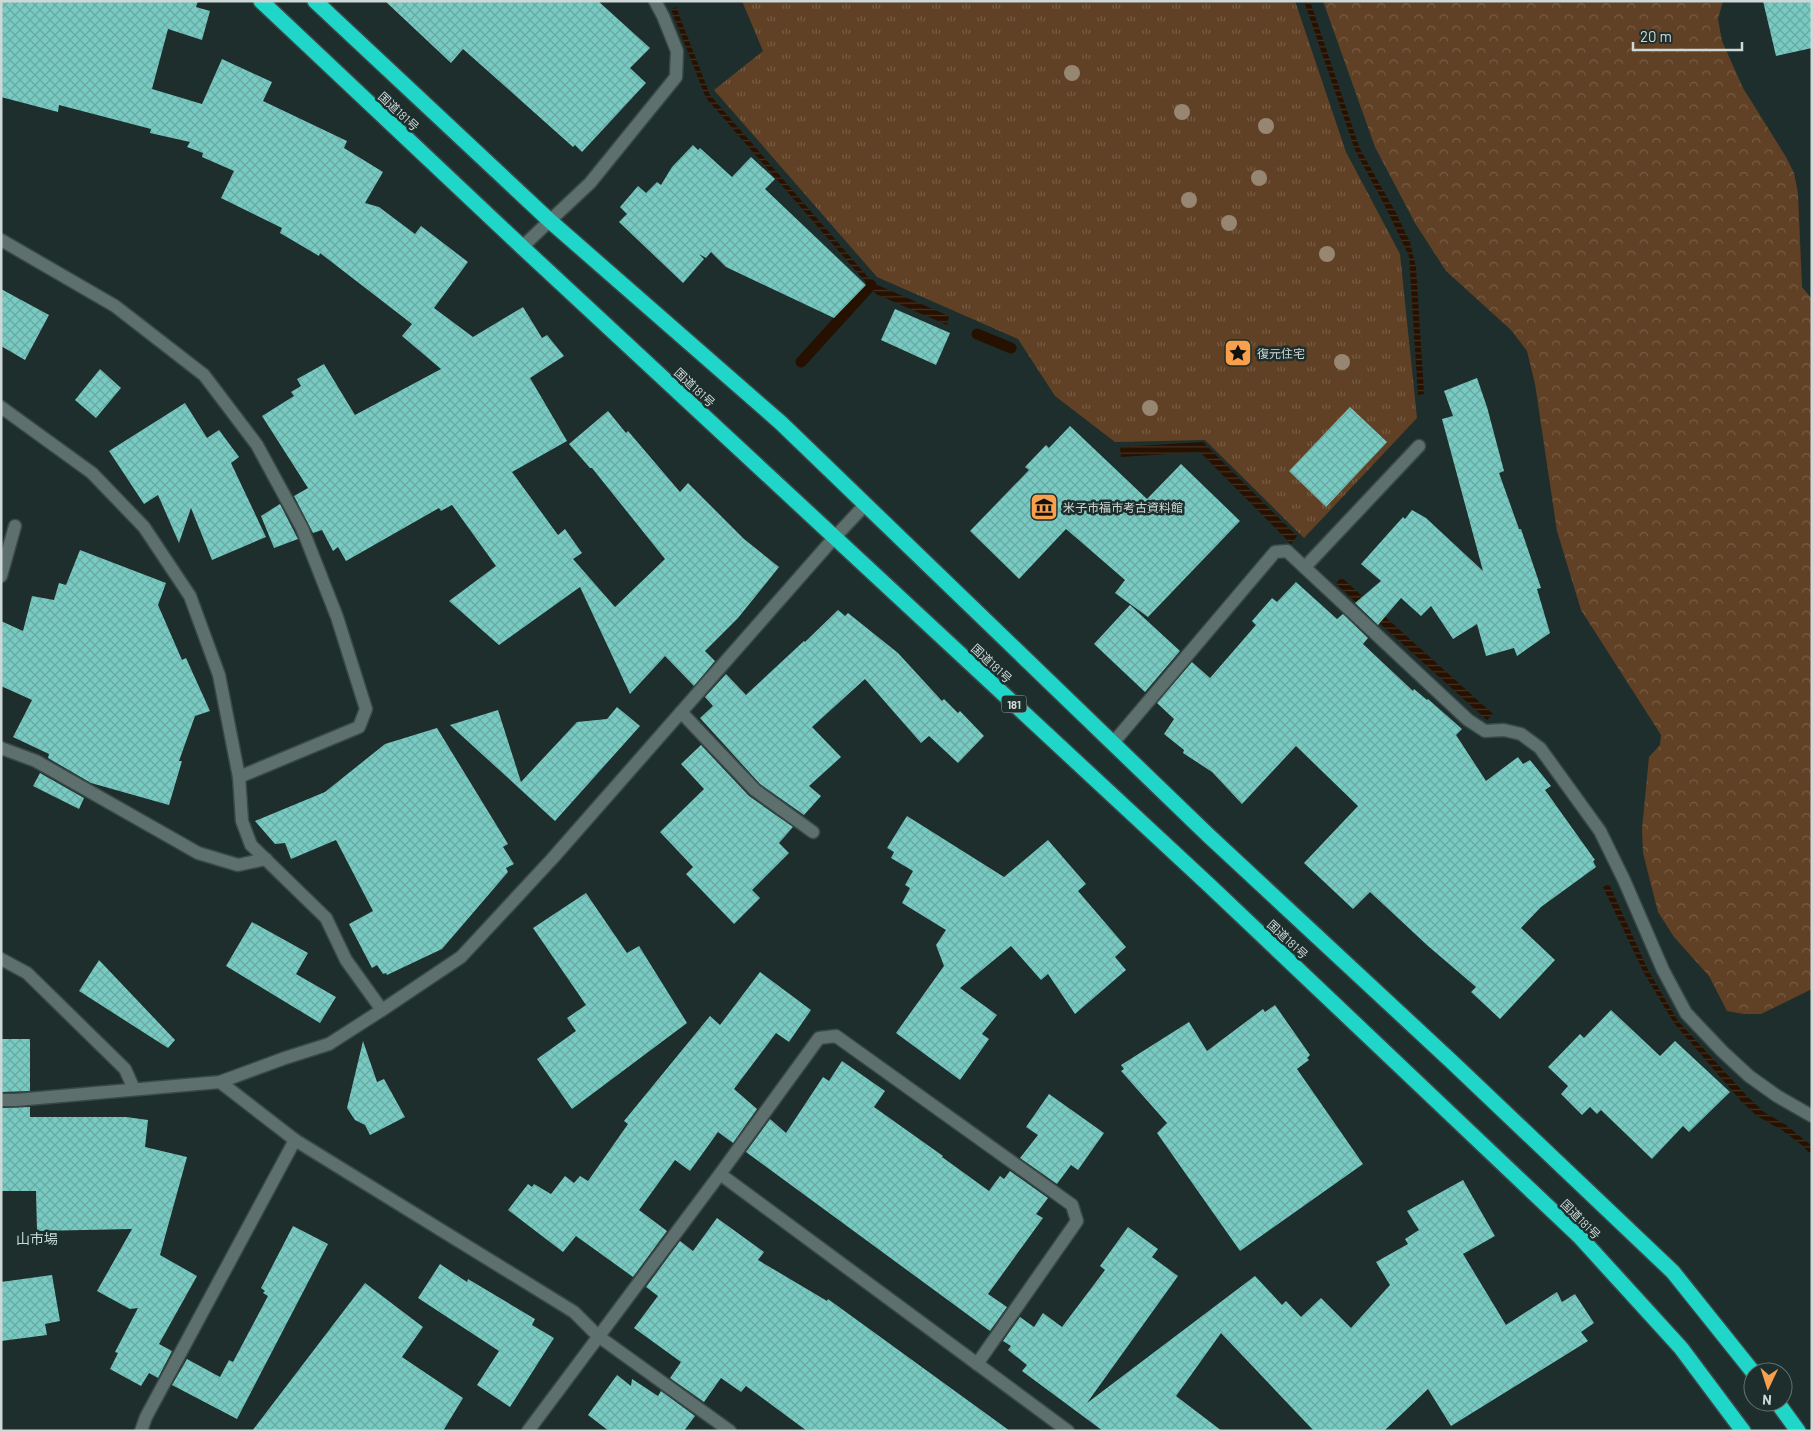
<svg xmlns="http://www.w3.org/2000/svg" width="1813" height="1432" viewBox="0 0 1813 1432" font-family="Barlow,'Noto Sans JP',sans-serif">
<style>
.forest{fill:url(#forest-crowns)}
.park{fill:url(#park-tufts)}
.water{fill:url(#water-rules)}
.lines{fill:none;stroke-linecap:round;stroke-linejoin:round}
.stream{stroke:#261000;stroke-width:11}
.building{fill:url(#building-cross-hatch)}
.minor-casing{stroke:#3a4947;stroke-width:15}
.highway-casing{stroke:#3a4947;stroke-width:18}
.minor{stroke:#5d706d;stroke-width:12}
.highway{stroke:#1fd6c9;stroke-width:15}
.tree{fill:#968672}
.labels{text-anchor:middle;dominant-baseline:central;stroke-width:5;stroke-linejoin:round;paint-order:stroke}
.shield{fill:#1d2e2c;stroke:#99a6a4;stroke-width:1}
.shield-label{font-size:11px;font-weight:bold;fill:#ced9d7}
.street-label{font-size:12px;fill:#ced9d7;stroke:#1d2e2c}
.poi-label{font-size:12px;fill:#ced9d7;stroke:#1d2e2c;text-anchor:start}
.neighbourhood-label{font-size:14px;fill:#c6dcd9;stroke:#1d2e2c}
</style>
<defs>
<pattern id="forest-crowns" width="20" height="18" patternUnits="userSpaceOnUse" patternTransform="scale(1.25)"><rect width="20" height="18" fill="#614125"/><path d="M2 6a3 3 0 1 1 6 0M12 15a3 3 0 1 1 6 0" fill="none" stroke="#765c44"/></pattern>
<pattern id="park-tufts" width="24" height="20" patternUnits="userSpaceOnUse" patternTransform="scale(1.25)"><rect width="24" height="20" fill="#614125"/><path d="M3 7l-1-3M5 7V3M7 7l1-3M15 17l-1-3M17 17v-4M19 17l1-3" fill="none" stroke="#765c44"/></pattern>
<pattern id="water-rules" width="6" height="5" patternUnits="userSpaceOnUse" patternTransform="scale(1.25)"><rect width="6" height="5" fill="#261000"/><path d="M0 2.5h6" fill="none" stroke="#443224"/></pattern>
<pattern id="building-cross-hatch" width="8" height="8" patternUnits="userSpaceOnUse" patternTransform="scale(1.25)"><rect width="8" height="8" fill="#78cbc3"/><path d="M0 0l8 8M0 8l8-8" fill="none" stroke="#6aa8a2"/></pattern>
</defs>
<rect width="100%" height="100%" fill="#1d2e2c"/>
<polygon class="forest" points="1323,1 1723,1 1718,19 1722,41 1743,88 1786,157 1794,173 1798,193 1802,287 1812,299 1812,989 1761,1014 1744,1014 1727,1011 1709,976 1674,937 1658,912 1643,853 1642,829 1649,757 1660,745 1661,735 1581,610 1557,531 1535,384 1527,351 1511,330 1446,271 1415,223 1375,147"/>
<polygon class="park" points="742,1 1295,1 1346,152 1400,254 1417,418 1304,538 1205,440 1115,442 1055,396 1018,339 877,277 714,90 763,51"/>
<g class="water">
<polygon points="1304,1 1310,1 1360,149 1396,213 1410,242 1416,267 1424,394 1418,395 1409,256 1385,206 1355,150"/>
<polygon points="676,7 710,95 873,283 949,316 947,325 876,294 706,98 671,9"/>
<polygon points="1203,442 1297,536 1291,544 1200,452 1121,457 1120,447"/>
<polygon points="1341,577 1493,714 1487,720 1336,584"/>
<polygon points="1609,884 1648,970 1678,1021 1747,1096 1764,1112 1786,1125 1812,1146 1812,1156 1803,1146 1782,1130 1757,1116 1741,1101 1674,1023 1644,973 1603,887"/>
</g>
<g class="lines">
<g class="stream">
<polyline points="977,334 1011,348"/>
<polyline points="801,362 871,285"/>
</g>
</g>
<g class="building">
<polygon points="1,1 198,1 196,7 210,11 202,40 168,29 152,89 202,104 222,59 272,82 263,101 347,141 344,148 383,172 365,203 379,207 415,234 421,226 468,262 434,308 473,337 523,307 542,338 547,335 564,356 530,378 567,441 512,472 558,535 565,529 582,553 573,559 615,607 665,559 592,468 590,468 569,444 608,411 626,433 628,431 680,492 688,483 744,539 779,567 738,618 705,651 715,661 694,686 665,656 630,694 580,587 499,645 449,601 496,566 452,505 441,511 439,508 346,561 338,547 333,551 322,530 313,533 294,496 308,488 262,416 294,396 291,392 301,386 297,379 324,364 355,415 441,369 402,336 412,324 320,253 319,256 280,233 282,228 221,198 234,171 202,157 203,153 187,147 190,142 150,133 151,129 59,105 58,112 1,97"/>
<polygon points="385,1 598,1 650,48 630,68 646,83 582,152 575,145 573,147 463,49 451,63"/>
<polygon points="1763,1 1812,1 1812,48 1776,56"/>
<polygon points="693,145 698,150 700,148 732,177 751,157 775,179 765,189 866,285 834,318 726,267 711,252 706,258 699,254 704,259 683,283 619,222 627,214 620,207 638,186 646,193 657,182 661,185 672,167"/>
<polygon points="1,289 49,315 25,360 1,346"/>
<polygon points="895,309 950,333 936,365 881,340"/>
<polygon points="100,369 121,388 96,418 75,400"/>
<polygon points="1477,378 1487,407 1504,471 1499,473 1519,529 1521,529 1541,588 1537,589 1550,633 1517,656 1514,648 1486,656 1477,624 1453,639 1431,606 1421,616 1401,598 1378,625 1355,603 1381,581 1361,564 1403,517 1405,519 1412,510 1426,518 1483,571 1442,419 1453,416 1444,391"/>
<polygon points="185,403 207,438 219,430 239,457 231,463 266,537 212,560 191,508 179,543 158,495 144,504 109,451"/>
<polygon points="1350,407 1387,442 1326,507 1289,471"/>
<polygon points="1070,426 1147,499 1181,464 1240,521 1148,617 1115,593 1125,580 1066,529 1019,579 970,531 1029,470 1025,467 1046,445 1049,448"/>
<polygon points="280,504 298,539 274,548 261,516"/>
<polygon points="80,550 166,583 158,605 182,660 186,658 210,711 195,716 179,761 182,761 169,805 91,783 48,758 49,754 13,737 32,700 1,686 1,621 23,631 32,596 54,600 59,583 66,585"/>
<polygon points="1296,582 1337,619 1343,614 1368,638 1363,644 1413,691 1414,689 1427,700 1428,699 1462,729 1456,735 1486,781 1518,757 1523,764 1530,760 1551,786 1545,790 1595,860 1593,861 1596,867 1541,907 1521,928 1555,960 1500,1019 1471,992 1476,987 1428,946 1370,892 1353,909 1304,863 1358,806 1296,746 1242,804 1212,772 1183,753 1184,750 1164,734 1174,719 1157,703 1192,662 1210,678 1256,625 1252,621 1272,598 1277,602"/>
<polygon points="1130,605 1180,651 1145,692 1094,644"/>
<polygon points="838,610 845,616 848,613 898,653 942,701 944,699 958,713 960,711 984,736 958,763 929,736 921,743 865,679 812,727 841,757 809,786 821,796 804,815 760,784 700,718 713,706 705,697 726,674 746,695 804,641 805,642"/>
<polygon points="617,707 640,726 555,821 450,725 498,710 521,782 577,722 607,719"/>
<polygon points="437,728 508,844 503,847 514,864 506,868 508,872 442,949 387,975 386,973 383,974 377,965 372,968 349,924 373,911 336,840 291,859 285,843 275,844 255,821 325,792 385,744"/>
<polygon points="701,745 749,796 793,827 779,843 789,853 752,890 760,898 734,924 686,874 693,867 660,832 704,789 681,764"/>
<polygon points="40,773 84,798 79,809 33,786"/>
<polygon points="907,816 1004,877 1048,840 1086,884 1078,891 1126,947 1115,957 1126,970 1075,1014 1048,974 1041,980 1011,946 960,988 997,1015 982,1034 989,1039 960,1080 896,1033 944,966 936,945 946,930 902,903 910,888 905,885 913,871 891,858 894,852 887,848"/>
<polygon points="586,893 627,953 639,946 687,1023 572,1109 537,1059 576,1031 567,1018 586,1005 533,928"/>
<polygon points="252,922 308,953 296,974 336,997 320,1023 226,966"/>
<polygon points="99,960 175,1040 168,1048 79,991"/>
<polygon points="760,972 811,1010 789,1042 776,1033 734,1089 757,1109 733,1143 718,1132 690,1171 675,1160 639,1210 667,1231 633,1277 576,1236 563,1252 508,1210 528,1184 532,1187 534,1184 551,1194 565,1176 574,1183 580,1176 588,1181 628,1124 624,1121 710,1016 720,1025"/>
<polygon points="1275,1005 1310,1055 1307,1058 1309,1060 1297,1069 1363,1164 1240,1251 1157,1133 1167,1123 1121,1071 1124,1069 1121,1065 1189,1022 1207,1051 1263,1009 1265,1012"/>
<polygon points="1611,1010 1660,1056 1675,1041 1730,1092 1689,1132 1683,1126 1652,1159 1601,1110 1597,1114 1590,1107 1582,1115 1561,1094 1568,1086 1548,1067 1580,1034 1584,1038"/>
<polygon points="1,1039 30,1039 30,1091 1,1092"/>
<polygon points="363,1041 377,1082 384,1079 405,1117 370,1135 365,1125 355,1120 347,1108"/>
<polygon points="842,1061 885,1091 874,1107 943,1156 942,1157 989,1191 1000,1176 1004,1179 1010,1171 1048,1198 1036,1214 1043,1218 988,1294 1007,1307 990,1331 746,1152 770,1119 786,1133 823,1077 829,1081"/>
<polygon points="1049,1094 1104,1133 1078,1170 1071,1165 1057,1184 1020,1158 1038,1135 1026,1127"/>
<polygon points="30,1107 30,1117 126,1117 148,1120 145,1147 187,1157 160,1255 197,1276 159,1344 172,1351 158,1378 149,1373 141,1386 110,1369 118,1353 115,1352 138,1308 130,1309 97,1291 132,1229 37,1231 36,1191 1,1191 1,1108"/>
<polygon points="1463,1180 1495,1236 1463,1254 1506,1325 1557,1292 1562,1302 1575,1294 1594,1323 1581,1332 1588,1341 1451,1426 1428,1389 1384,1431 1314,1431 1221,1333 1176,1396 1222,1431 1103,1431 1022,1371 1027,1365 1008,1350 1011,1346 1003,1341 1020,1317 1034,1327 1043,1313 1062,1327 1105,1270 1100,1266 1128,1227 1158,1249 1152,1257 1178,1276 1087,1403 1255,1276 1282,1305 1286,1301 1301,1317 1321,1298 1351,1328 1390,1285 1376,1262 1408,1244 1405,1239 1419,1230 1407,1211"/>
<polygon points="717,1218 764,1252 758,1260 827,1301 828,1299 1010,1431 807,1431 746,1386 741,1392 721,1378 704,1402 670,1378 681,1362 634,1328 658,1296 646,1287 680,1241 693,1251"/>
<polygon points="293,1226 328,1244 237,1419 172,1385 187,1359 220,1377 229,1360 233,1362 268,1296 263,1293 265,1291 261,1288"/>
<polygon points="440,1264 467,1282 468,1279 535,1319 532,1325 554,1338 510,1407 477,1385 499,1351 418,1298"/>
<polygon points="52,1275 60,1321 45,1324 47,1335 1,1341 1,1282"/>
<polygon points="365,1283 423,1327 402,1357 463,1398 443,1431 252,1431"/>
<polygon points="617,1375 631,1386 632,1379 658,1396 661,1391 695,1416 684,1431 609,1431 588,1415"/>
</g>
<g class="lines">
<g class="minor-casing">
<g id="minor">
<polyline points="1,240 115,306 204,375 257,445 302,528 337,617 366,709 359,727 239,777"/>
<polyline points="522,247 590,183 676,77 677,51 663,16 655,1"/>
<polyline points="1,407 92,473 144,527 190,596 219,675 239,777 242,821 251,845 326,918 346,960 382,1010 329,1044 285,1058 220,1082 16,1100 1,1100"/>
<polyline points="1305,567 1419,446"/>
<polyline points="1,576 15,526"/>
<polyline points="681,712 755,790 813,832"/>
<polyline points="1113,743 1275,552 1287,551 1468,720 1485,731 1504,730 1521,734 1540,748 1600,831 1624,880 1663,970 1686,1013 1722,1051 1749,1076 1777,1096 1812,1116"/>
<polyline points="1,748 36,761 198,853 238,865 266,859"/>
<polyline points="1,959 27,973 125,1069 134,1089"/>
<polyline points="382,1010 461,957 552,859 834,538 865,505"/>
<polyline points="295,1140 574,1312 598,1336 730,1431"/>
<polyline points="720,1174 1068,1431"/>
<polyline points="141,1431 146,1417 295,1140 220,1082"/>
<polyline points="528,1431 720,1174 819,1038 836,1036 1072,1205 1077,1221 977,1364"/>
</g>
</g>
<g class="highway-casing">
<g id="highway">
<polyline points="261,1 522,247 1209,885 1579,1236 1681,1348 1743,1431"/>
<polyline points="315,1 550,221 781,423 1208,835 1451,1061 1673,1272 1753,1372"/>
<polyline points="1777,1402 1798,1431"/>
</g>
</g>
<use href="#minor" class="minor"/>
<use href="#highway" class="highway"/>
</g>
<g class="tree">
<circle cx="1072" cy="73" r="8"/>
<circle cx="1182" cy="112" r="8"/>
<circle cx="1266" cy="126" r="8"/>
<circle cx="1259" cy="178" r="8"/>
<circle cx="1189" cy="200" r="8"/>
<circle cx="1229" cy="223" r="8"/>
<circle cx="1327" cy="254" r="8"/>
<circle cx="1342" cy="362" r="8"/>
<circle cx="1150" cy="408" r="8"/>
</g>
<defs>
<g id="sight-square" transform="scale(1.4375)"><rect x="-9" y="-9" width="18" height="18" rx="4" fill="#f9a04c" stroke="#1d2e2c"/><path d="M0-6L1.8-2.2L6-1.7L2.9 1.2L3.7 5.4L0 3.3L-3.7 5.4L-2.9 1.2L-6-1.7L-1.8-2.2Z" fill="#111"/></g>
<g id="museum-square" transform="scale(1.4375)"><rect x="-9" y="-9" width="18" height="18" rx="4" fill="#f9a04c" stroke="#1d2e2c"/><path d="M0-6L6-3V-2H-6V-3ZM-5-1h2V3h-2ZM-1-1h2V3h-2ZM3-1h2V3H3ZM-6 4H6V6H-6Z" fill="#111"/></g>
</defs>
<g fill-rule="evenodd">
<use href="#sight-square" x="1238" y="353"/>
<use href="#museum-square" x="1044" y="507"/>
</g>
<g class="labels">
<rect class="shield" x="1001.5" y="695.5" width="25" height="17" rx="4"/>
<g class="shield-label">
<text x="1014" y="704">181</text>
</g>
<g class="street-label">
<text transform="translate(399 111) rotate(43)">国道181号</text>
<text transform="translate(695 387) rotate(43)">国道181号</text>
<text transform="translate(992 663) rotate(43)">国道181号</text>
<text transform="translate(1288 939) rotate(43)">国道181号</text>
<text transform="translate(1581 1219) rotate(45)">国道181号</text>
</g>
<g class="poi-label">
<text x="1257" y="353">復元住宅</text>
<text x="1063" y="507">米子市福市考古資料館</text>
</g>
<g class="neighbourhood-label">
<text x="37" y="1238">山市場</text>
</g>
</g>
<rect width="1813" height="1432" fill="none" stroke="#ced9d7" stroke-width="5"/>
<g transform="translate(1768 1387) rotate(184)"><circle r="24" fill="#1d2e2c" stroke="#647270"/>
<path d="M0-4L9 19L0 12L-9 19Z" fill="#f9a04c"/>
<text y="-8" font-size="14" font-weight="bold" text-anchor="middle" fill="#ced9d7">N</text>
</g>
<path d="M1633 42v8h109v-8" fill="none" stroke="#ced9d7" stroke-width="2.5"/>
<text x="1640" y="42" font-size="15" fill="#ced9d7" stroke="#1d2e2c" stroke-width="4" paint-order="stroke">20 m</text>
</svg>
